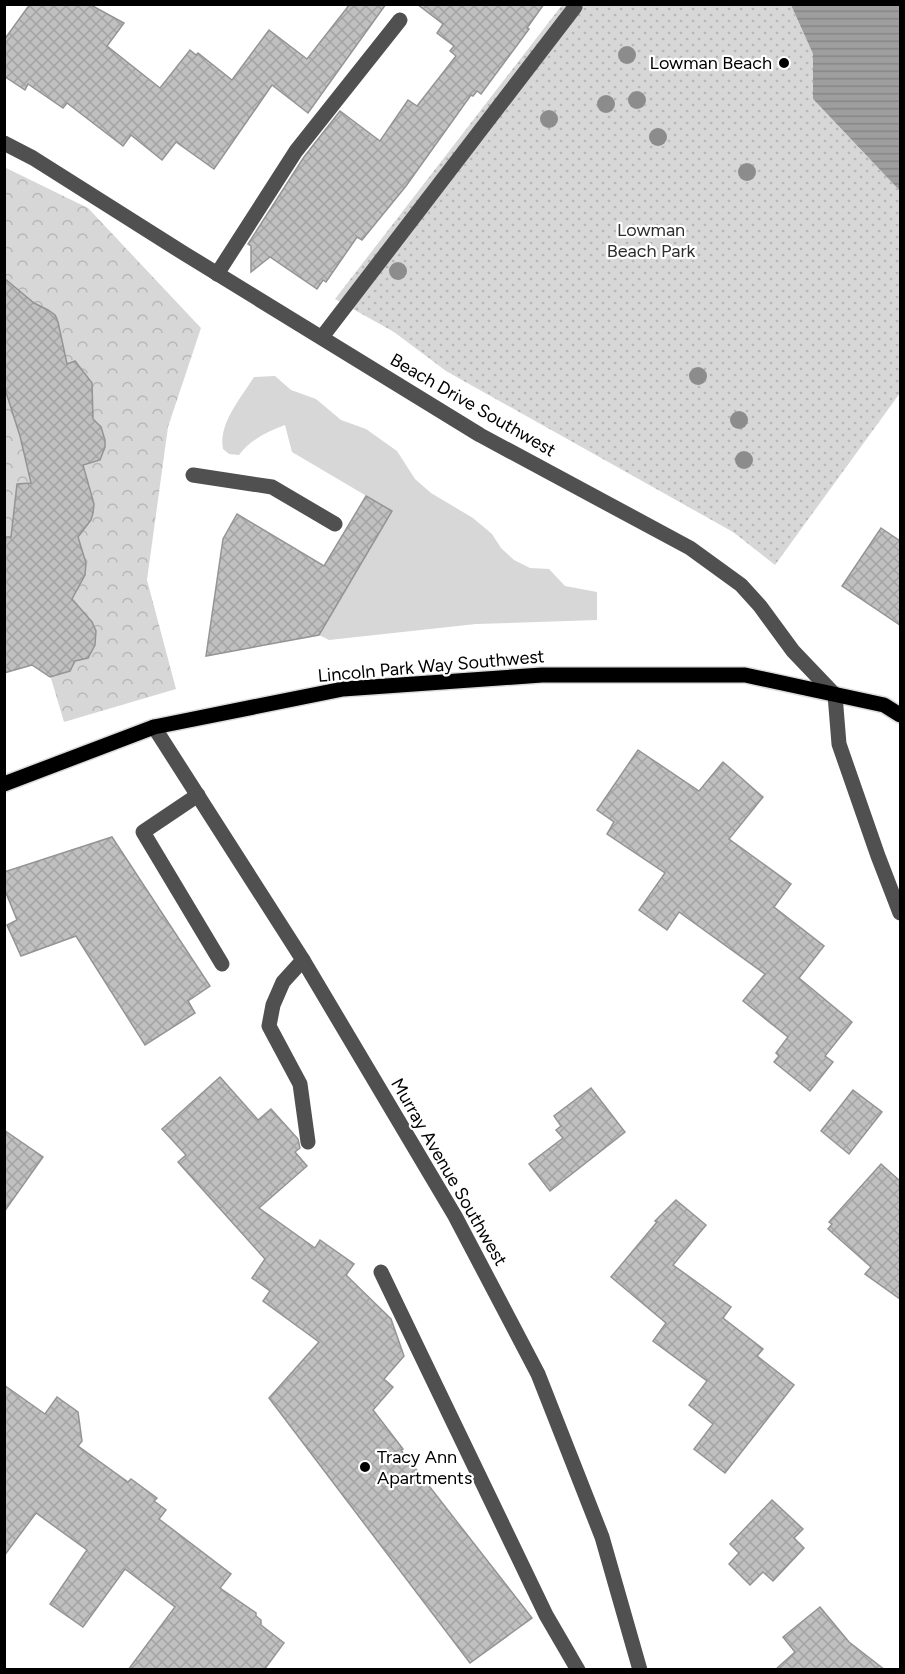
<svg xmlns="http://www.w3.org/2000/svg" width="905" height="1674" viewBox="0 0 905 1674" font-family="Figtree,sans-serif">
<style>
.green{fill:#d7d7d7}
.forest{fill:url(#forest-crowns)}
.park{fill:url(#park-dots)}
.water{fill:url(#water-rules)}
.building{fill:url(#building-cross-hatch);stroke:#949494;stroke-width:1.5}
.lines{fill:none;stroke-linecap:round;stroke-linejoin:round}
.major-casing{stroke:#dbdbdb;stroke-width:18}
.minor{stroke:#505050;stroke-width:15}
.major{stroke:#000;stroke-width:15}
.tree{fill:#8c8c8c}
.poi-dot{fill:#000;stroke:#fff;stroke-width:2}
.labels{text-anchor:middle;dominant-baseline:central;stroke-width:4.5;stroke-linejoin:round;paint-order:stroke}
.poi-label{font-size:18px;fill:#000;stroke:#fff;text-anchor:end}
.park-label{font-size:18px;fill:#2e2e2e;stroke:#fff}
.street-label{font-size:18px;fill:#000;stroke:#fff}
</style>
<defs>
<pattern id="forest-crowns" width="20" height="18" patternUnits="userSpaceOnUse" patternTransform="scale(1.5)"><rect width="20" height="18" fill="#d7d7d7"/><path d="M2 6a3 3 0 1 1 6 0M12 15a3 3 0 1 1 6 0" fill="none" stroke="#b7b7b7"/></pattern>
<pattern id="park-dots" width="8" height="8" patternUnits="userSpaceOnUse" patternTransform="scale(1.5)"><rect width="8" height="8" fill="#d7d7d7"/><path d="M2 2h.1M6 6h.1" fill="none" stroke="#b7b7b7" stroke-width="1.8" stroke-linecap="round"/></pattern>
<pattern id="water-rules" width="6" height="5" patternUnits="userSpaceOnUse" patternTransform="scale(1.5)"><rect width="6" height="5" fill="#9e9e9e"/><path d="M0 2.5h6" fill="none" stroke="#868686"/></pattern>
<pattern id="building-cross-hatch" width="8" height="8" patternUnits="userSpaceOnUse" patternTransform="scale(1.5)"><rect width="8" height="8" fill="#c0c0c0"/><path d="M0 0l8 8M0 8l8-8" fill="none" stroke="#a3a3a3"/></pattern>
</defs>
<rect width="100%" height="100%" fill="#fff"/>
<path class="green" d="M275 376 291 390 316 399 341 420 366 429 397 451 415 479 431 493 473 518 492 534 501 548 514 560 530 568 549 569 565 586 597 592V620L476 624 329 640 319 635 392 511 292 452 285 425C267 432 251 439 239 455L229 454 223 449C218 424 241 398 254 377Z"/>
<polygon class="forest" points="4,167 88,208 201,328 168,427 147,580 176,689 64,722 31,611 5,600"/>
<polygon class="park" points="562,5 791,5 813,54 813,99 900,191 900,393 775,565 733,532 446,371 394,332 335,299"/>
<polygon class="water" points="791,5 900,5 900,191 813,99 813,54"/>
<g class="building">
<polygon points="30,4 89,4 124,23 107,46 160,88 190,50 196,55 198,53 232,80 269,30 307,59 350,4 386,4 308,113 272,85 214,169 176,142 162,160 131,135 123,146 67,103 63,108 28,84 25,90 4,76 4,40"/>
<polygon points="417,4 544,4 527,28 529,29 481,94 477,91 473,96 471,95 406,186 362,240 357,237 326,282 323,280 317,289 270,257 251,272 251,246 248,244 304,157 340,111 380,141 408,100 417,106 456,56 450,51 454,46 437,33 443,24"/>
<polygon points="4,278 34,303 48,310 55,315 58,322 67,364 75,361 92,383 93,419 101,427 105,440 105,447 100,460 83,465 94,504 93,513 91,520 78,537 86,563 85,575 72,599 92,622 96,631 95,645 88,658 75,661 70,671 50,677 32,665 4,673 4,555 6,537 11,537 17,484 31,483 20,436 4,386"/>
<polygon points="366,496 392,511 319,635 206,656 223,539 237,514 324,566"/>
<polygon points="881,528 900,541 900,625 842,586"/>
<polygon points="638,750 699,791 723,762 763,797 729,839 791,884 774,907 824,946 799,978 852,1022 825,1056 833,1062 810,1091 774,1062 779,1056 776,1053 788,1037 743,1001 765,974 679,912 667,930 639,910 665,873 607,834 614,822 597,810"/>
<polygon points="112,837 210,986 188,1001 195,1013 145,1045 76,936 21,956 7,925 17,920 4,888 4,872"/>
<polygon points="220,1077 258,1120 271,1109 298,1139 300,1148 295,1152 307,1166 259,1208 315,1248 320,1240 354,1264 346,1275 391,1319 404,1356 384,1379 393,1387 373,1410 403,1449 401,1450 532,1618 470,1663 269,1398 319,1342 263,1301 270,1291 252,1278 265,1259 178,1162 186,1155 162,1129"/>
<polygon points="591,1088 625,1132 550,1191 529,1164 563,1138 556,1130 561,1126 554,1116"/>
<polygon points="853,1090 882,1112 849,1154 821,1131"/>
<polygon points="4,1130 43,1157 4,1212"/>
<polygon points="881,1164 900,1181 900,1299 865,1274 871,1267 828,1229 832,1224 829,1222"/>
<polygon points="676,1200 706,1225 673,1265 731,1307 723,1318 763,1349 757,1356 794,1385 725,1473 694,1449 713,1424 689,1405 707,1381 653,1341 666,1323 611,1277 657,1222 655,1221"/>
<polygon points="4,1385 45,1414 57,1397 78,1412 82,1441 78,1446 128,1482 131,1479 157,1498 154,1501 166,1510 159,1519 231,1574 220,1588 256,1613 256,1616 261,1620 261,1625 284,1643 264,1670 128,1670 175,1607 125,1569 83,1627 50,1604 87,1550 36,1513 4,1556"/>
<polygon points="772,1500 803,1529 794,1538 804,1548 773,1581 763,1572 750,1585 729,1564 739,1553 730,1544"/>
<polygon points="820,1607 849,1642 885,1670 775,1670 795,1652 783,1637"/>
</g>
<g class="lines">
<g class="major-casing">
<polyline id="major" points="4,784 154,727 343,689 542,675 745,675 884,705 900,715"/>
</g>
<g class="minor">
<polyline points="4,143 33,158 185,254 480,435 690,548 741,585 760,606 793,651 835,695 839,744 878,856 900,913"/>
<polyline points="217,274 296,151 400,20"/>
<polyline points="322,337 575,7"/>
<polyline points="193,475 272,487 335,524"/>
<polyline points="154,727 303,960 455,1216 538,1374 602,1537 640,1670"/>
<polyline points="198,795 143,832 222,964"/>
<polyline points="303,960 283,982 273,1005 269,1026 300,1084 308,1142"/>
<polyline points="381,1272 546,1615 578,1670"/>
</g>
<use href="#major" class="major"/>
</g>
<g class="tree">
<circle cx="627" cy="55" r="9"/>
<circle cx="637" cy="100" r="9"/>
<circle cx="606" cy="104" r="9"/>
<circle cx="549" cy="119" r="9"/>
<circle cx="658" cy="137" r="9"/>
<circle cx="747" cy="172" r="9"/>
<circle cx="398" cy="271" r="9"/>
<circle cx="698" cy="376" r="9"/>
<circle cx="739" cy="420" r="9"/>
<circle cx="744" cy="460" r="9"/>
</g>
<g class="poi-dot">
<circle cx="784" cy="63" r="6"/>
<circle cx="365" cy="1467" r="6"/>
</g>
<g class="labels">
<g class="poi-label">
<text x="772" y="63">Lowman Beach</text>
<text x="377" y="1457" text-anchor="start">Tracy Ann<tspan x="377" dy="21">Apartments</tspan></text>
</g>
<g class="park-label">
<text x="651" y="230">Lowman<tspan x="651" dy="21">Beach Park</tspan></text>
</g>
<g class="street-label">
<text transform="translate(473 405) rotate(30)">Beach Drive Southwest</text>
<text transform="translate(431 666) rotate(-5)">Lincoln Park Way Southwest</text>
<text transform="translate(449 1172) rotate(60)">Murray Avenue Southwest</text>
</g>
</g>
<rect width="905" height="1674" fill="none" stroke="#000000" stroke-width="12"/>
</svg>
